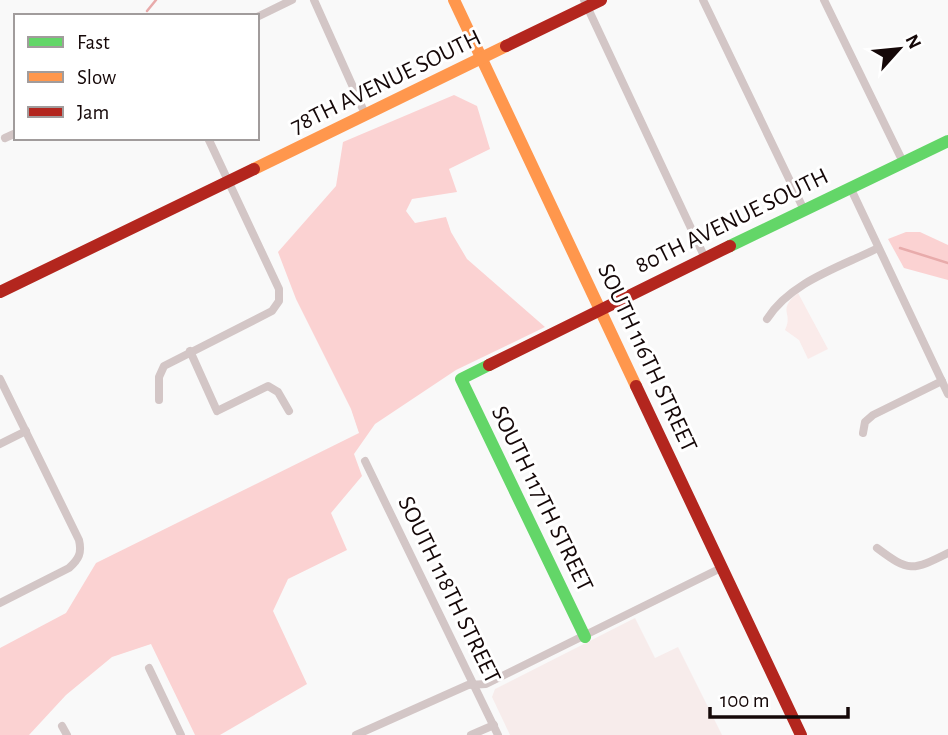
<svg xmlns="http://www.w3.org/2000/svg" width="948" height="735" viewBox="0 0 948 735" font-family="'Alegreya Sans',sans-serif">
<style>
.built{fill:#f7eceb}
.green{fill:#faebea}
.forest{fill:#fbd2d2}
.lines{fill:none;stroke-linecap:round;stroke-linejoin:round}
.stream{stroke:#e8abab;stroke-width:2.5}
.street{stroke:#d3c6c6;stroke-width:8}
.fast{stroke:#63d668;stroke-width:12}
.slow{stroke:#ff974d;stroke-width:12}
.jam{stroke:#b3261e;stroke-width:12}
.labels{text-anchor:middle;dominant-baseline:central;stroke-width:6;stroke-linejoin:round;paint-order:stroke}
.street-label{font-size:24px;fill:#150808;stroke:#fff}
</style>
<rect width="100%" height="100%" fill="#f9f9f9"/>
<polygon class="built" points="635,618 655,658 678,647 722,735 510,735 492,697 495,689"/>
<path class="green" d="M798 293 828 349 808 359 799 340 785 330C794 312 776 311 798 293Z"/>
<g class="forest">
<polygon points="454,95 477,106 490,149 449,169 457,192 412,199 406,211 415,223 446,217 451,232 467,259 545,327 456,370 375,424 354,454 362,476 331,513 347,550 288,579 273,611 307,684 220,735 195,735 151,644 112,657 66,695 29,735 0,735 0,648 66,613 96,563 359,433 351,409 296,299 278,252 336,186 343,142"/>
<polygon points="906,232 920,232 948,245 948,280 904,268 888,239"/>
</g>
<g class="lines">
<g class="stream">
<polyline points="147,11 156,0"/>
<polyline points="900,248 948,263"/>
</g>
<g class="street">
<polyline points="314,0 366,116"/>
<polyline points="584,0 705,258"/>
<polyline points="703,0 804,210"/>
<polyline points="824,0 903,162"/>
<polyline points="257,17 292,0"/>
<polyline points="5,138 16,133"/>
<polyline points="850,187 948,394"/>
<path d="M767 319C790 282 840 267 878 248"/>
<polyline points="190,351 217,411 268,386 278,392 289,411"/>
<path d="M0 379 79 540C82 553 79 559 69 568L0 603"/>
<polyline points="159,400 159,377 164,366 272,311 279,301 279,289 208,138"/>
<polyline points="863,433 865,422 873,415 942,381"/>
<polyline points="0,444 26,431"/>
<polyline points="365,461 498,735"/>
<path d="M877 548C909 572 912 571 948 553"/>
<polyline points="149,668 181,735"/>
<polyline points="62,726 67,735"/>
<polyline points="356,735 468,685 486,684 723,567"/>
<polyline points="471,735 494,725"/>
</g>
<g class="fast">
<polyline points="730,246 948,141"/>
<polyline points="489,365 461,379 585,637"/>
</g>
<g class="slow">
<polyline points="454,0 636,386"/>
<polyline points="254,169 506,46"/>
</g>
<g class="jam">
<polyline points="506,46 601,0"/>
<polyline points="0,292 254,169"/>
<polyline points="489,365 730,246"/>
<polyline points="636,386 801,735"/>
</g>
</g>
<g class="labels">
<g class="street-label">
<text transform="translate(386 82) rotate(-26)">78TH AVENUE SOUTH</text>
<text transform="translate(732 221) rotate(-26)">80TH AVENUE SOUTH</text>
<text transform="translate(647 358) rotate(65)">SOUTH 116TH STREET</text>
<text transform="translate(542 499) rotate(64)">SOUTH 117TH STREET</text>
<text transform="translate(449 590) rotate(64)">SOUTH 118TH STREET</text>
</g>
</g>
<rect x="14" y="14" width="245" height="126" fill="#ffffff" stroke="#a19c9c" stroke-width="2"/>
<rect x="28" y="37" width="35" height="10" fill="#63d668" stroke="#a19c9c" stroke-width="2"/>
<text x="77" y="49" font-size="21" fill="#150808">Fast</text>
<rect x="28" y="72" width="35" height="10" fill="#ff974d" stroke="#a19c9c" stroke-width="2"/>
<text x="77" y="84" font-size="21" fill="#150808">Slow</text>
<rect x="28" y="107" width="35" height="10" fill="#b3261e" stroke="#a19c9c" stroke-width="2"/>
<text x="77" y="119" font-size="21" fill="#150808">Jam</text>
<g transform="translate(899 49) rotate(63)" stroke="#ffffff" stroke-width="5" paint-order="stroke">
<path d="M0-5L12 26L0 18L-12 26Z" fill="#150808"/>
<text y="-10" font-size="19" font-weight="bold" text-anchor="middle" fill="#150808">N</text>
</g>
<path d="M710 707v10h138v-10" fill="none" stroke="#150808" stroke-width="3.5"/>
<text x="720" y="707" font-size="21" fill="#150808" stroke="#ffffff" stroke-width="5" paint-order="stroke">100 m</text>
</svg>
